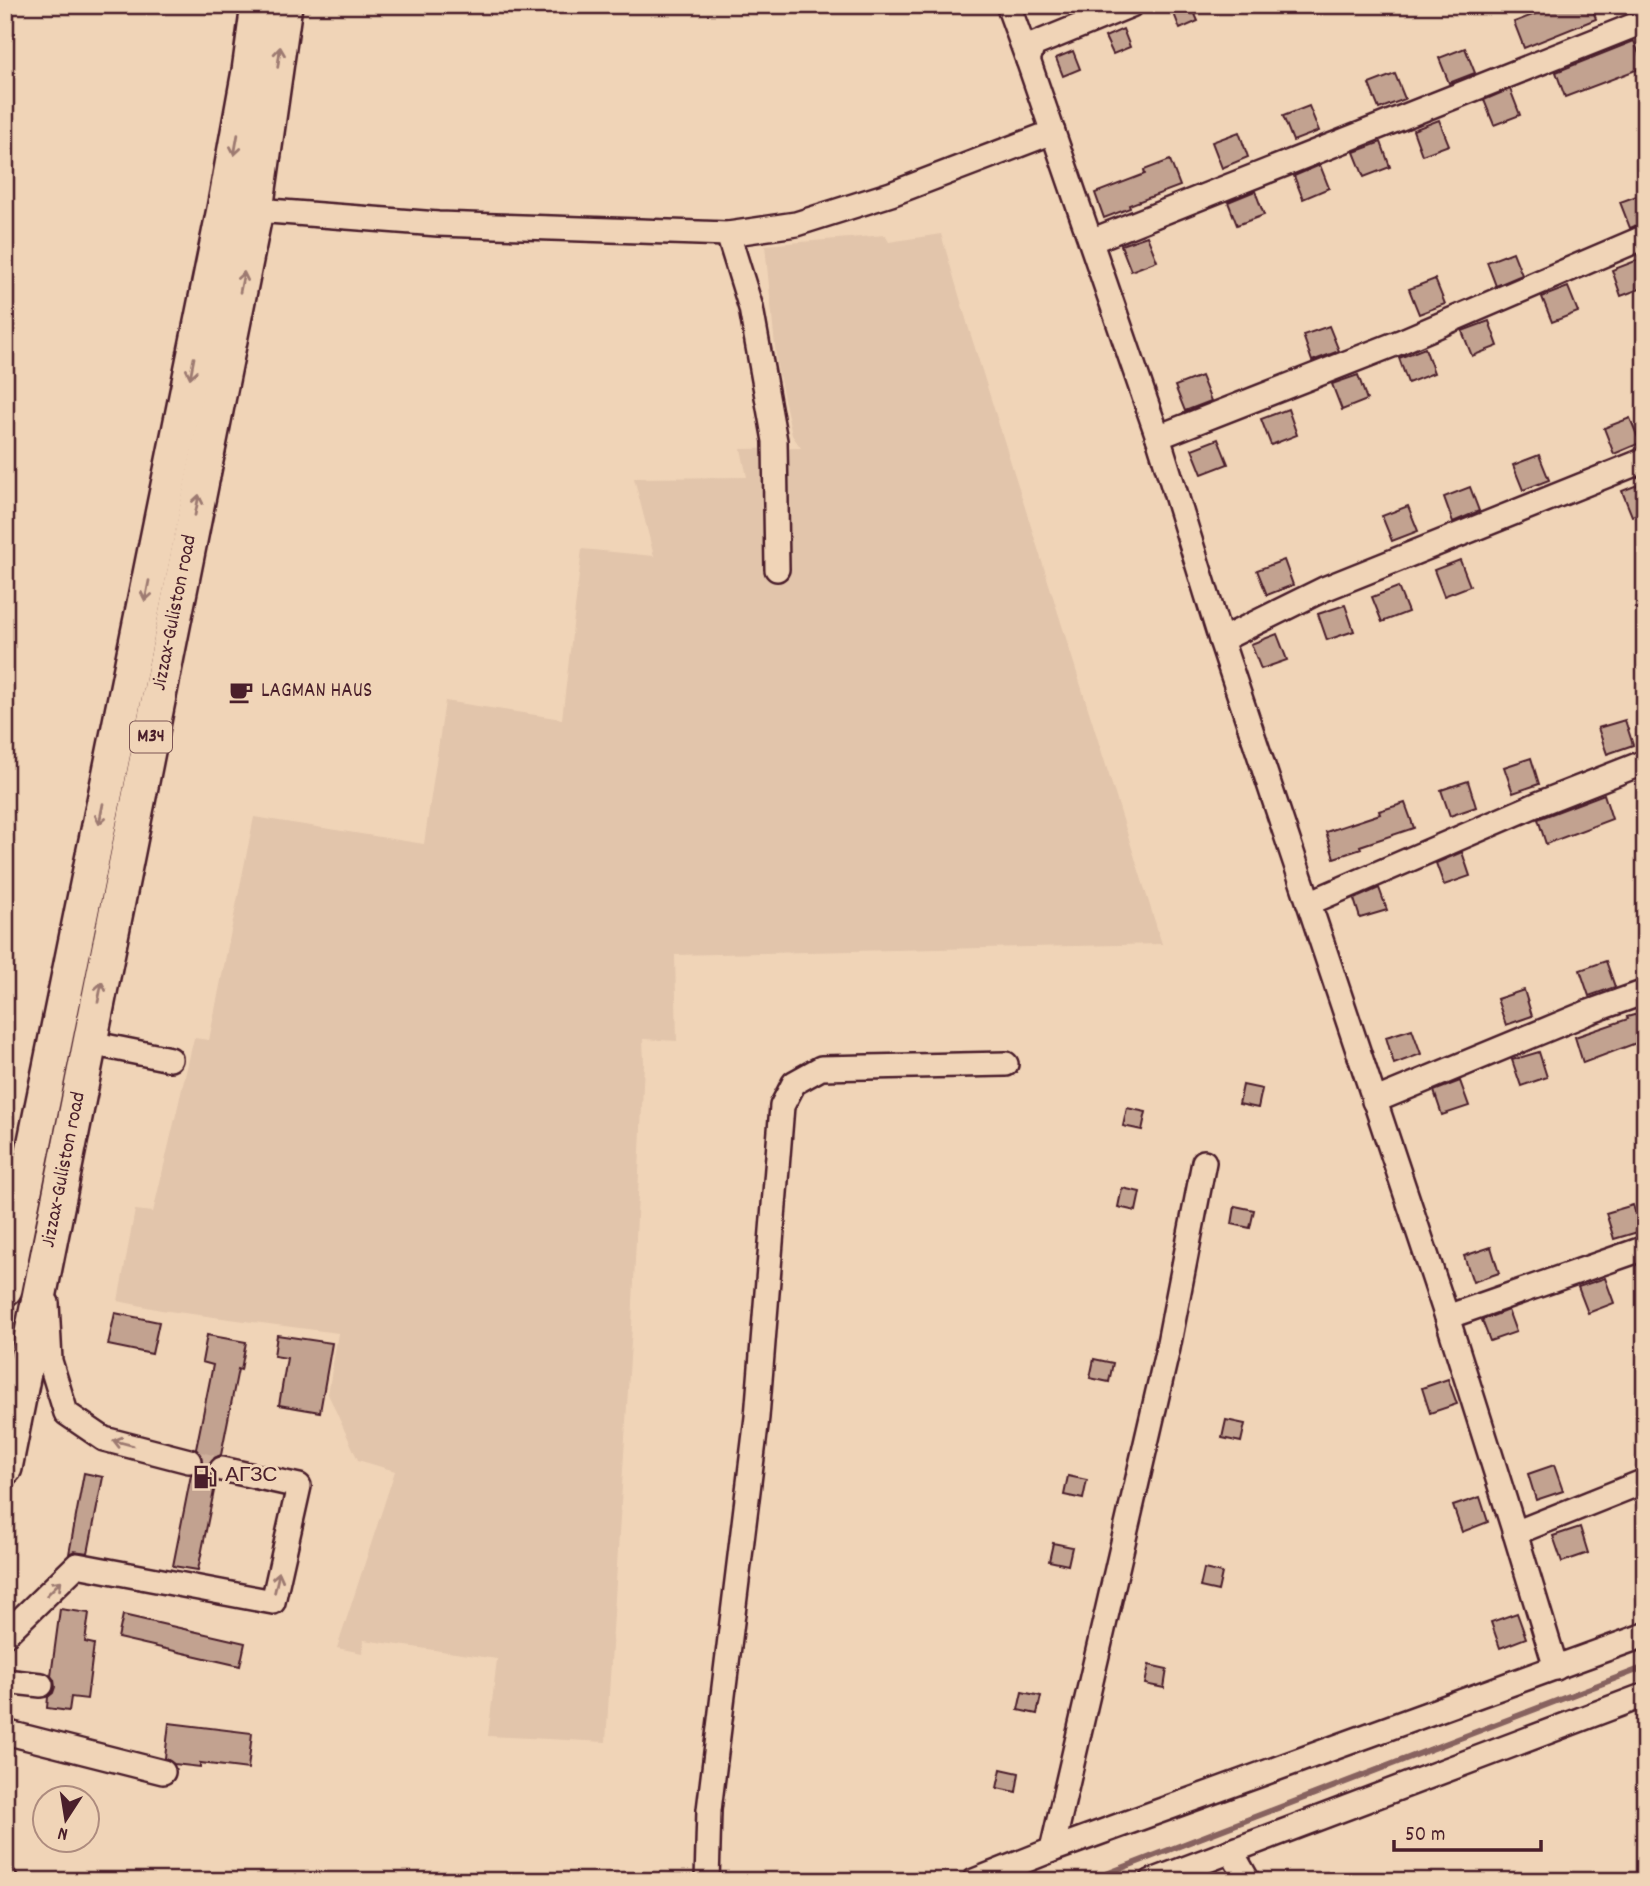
<svg xmlns="http://www.w3.org/2000/svg" width="1650" height="1886" viewBox="0 0 1650 1886" font-family="Dekko,sans-serif">
<style>
.built{fill:#e2c5ab}
.lines{fill:none;stroke-linecap:round;stroke-linejoin:round}
.stream{stroke:#87625f;stroke-width:6}
.building{fill:#c2a290;stroke:#4a1f2b;stroke-width:2}
.minor-tunnel{stroke:#cfb09b;stroke-width:23;stroke-dasharray:23 11;stroke-linecap:butt}
.minor-casing{stroke:#4a1f2b;stroke-width:28}
.highway-casing{stroke:#4a1f2b;stroke-width:38}
.minor{stroke:#f0d4b7;stroke-width:23}
.highway{stroke:#f0d4b7;stroke-width:33}
.oneway{stroke:#9d7a71}
.labels{text-anchor:middle;dominant-baseline:central;stroke-width:6;stroke-linejoin:round;paint-order:stroke}
.shield{fill:#f0d4b7;stroke:#7c5555;stroke-width:2}
.shield-label{font-size:19px;font-weight:bold;fill:#4a1f2b}
.street-label{font-size:21px;fill:#4a1f2b;stroke:#f0d4b7}
.poi-label{font-size:21px;fill:#4a1f2b;stroke:#f0d4b7;text-anchor:start}
</style>
<rect width="100%" height="100%" fill="#f0d4b7"/>
<filter id="ink" filterUnits="userSpaceOnUse"><feTurbulence type="fractalNoise" baseFrequency=".0143" numOctaves="2"/><feDisplacementMap in="SourceGraphic" scale="14" xChannelSelector="R" yChannelSelector="G"/><feConvolveMatrix kernelMatrix="1 2 1 2 8 2 1 2 1" color-interpolation-filters="sRGB"/></filter>
<g filter="url(#ink)">
<polygon class="built" points="941,234 969,329 1162,944 675,955 677,1041 643,1039 644,1063 632,1326 606,1742 488,1736 497,1659 364,1640 362,1653 337,1648 395,1471 358,1460 328,1394 338,1333 161,1310 118,1301 135,1210 153,1212 194,1038 209,1040 254,817 424,844 445,701 562,719 582,549 654,556 634,478 747,477 741,449 801,448 792,435 777,367 765,245 885,235 889,242"/>
<g class="lines">
<polyline class="stream" points="1088,1881 1645,1667"/>
</g>
<g class="building">
<polygon points="1186,5 1191,5 1198,21 1180,29 1173,11"/>
<polygon points="1559,5 1591,5 1596,19 1524,48 1514,22"/>
<polygon points="1123,29 1130,47 1113,54 1105,37"/>
<polygon points="1634,41 1644,67 1565,97 1556,72"/>
<polygon points="1465,48 1475,73 1449,83 1439,58"/>
<polygon points="1073,51 1080,69 1063,76 1056,58"/>
<polygon points="1395,74 1405,99 1379,109 1369,84"/>
<polygon points="1510,89 1520,115 1494,125 1484,100"/>
<polygon points="1309,106 1319,131 1293,141 1283,116"/>
<polygon points="1439,120 1449,145 1422,155 1413,130"/>
<polygon points="1239,132 1248,157 1222,168 1212,142"/>
<polygon points="1381,142 1390,167 1364,177 1354,152"/>
<polygon points="1170,160 1180,186 1129,205 1130,208 1104,218 1095,193 1145,174 1144,170"/>
<polygon points="1320,165 1329,188 1303,199 1294,176"/>
<polygon points="1255,191 1264,215 1237,225 1228,202"/>
<polygon points="1645,193 1645,222 1630,228 1620,202"/>
<polygon points="1147,236 1157,261 1131,271 1121,245"/>
<polygon points="1513,252 1522,275 1496,286 1487,262"/>
<polygon points="1638,260 1645,278 1645,287 1621,296 1612,270"/>
<polygon points="1435,279 1445,304 1419,314 1409,289"/>
<polygon points="1568,287 1578,312 1552,322 1542,297"/>
<polygon points="1489,321 1498,346 1472,356 1462,331"/>
<polygon points="1329,326 1339,351 1312,361 1303,335"/>
<polygon points="1425,348 1434,373 1408,383 1399,358"/>
<polygon points="1358,375 1367,400 1342,410 1332,384"/>
<polygon points="1201,376 1211,401 1185,411 1175,386"/>
<polygon points="1288,409 1297,435 1271,445 1261,419"/>
<polygon points="1630,418 1640,443 1614,454 1604,428"/>
<polygon points="1218,439 1228,464 1202,474 1192,449"/>
<polygon points="1539,455 1549,480 1523,490 1513,465"/>
<polygon points="1645,482 1645,511 1632,516 1622,491"/>
<polygon points="1470,487 1479,511 1453,522 1444,497"/>
<polygon points="1408,506 1418,531 1392,541 1382,516"/>
<polygon points="1284,560 1293,585 1267,595 1257,570"/>
<polygon points="1460,560 1470,586 1444,596 1434,570"/>
<polygon points="1398,587 1408,612 1382,622 1372,597"/>
<polygon points="1345,605 1354,631 1327,640 1318,614"/>
<polygon points="1277,634 1287,660 1261,669 1251,644"/>
<polygon points="1625,720 1633,745 1607,754 1598,728"/>
<polygon points="1531,758 1539,784 1513,793 1504,767"/>
<polygon points="1468,781 1476,807 1450,816 1441,790"/>
<polygon points="1604,794 1612,819 1546,844 1538,819"/>
<polygon points="1405,803 1414,828 1360,846 1361,849 1334,858 1326,832 1380,814 1379,811"/>
<polygon points="1462,852 1470,876 1444,885 1436,863"/>
<polygon points="1379,888 1387,910 1360,918 1354,899"/>
<polygon points="1606,961 1615,987 1589,996 1580,970"/>
<polygon points="1524,990 1532,1016 1506,1025 1497,999"/>
<polygon points="1645,1012 1645,1060 1642,1060 1636,1043 1583,1063 1575,1037 1628,1019 1627,1017"/>
<polygon points="1412,1029 1421,1054 1394,1064 1386,1037"/>
<polygon points="1539,1052 1547,1077 1521,1086 1512,1060"/>
<polygon points="1460,1081 1469,1106 1442,1115 1434,1091"/>
<polygon points="1243,1085 1262,1089 1258,1108 1239,1104"/>
<polygon points="1127,1108 1146,1112 1142,1130 1123,1126"/>
<polygon points="1122,1188 1140,1192 1136,1211 1118,1207"/>
<polygon points="1633,1205 1641,1231 1614,1239 1606,1213"/>
<polygon points="1235,1206 1254,1210 1250,1228 1232,1224"/>
<polygon points="1491,1247 1499,1273 1473,1282 1464,1256"/>
<polygon points="1605,1278 1614,1303 1588,1313 1578,1287"/>
<polygon points="1508,1310 1516,1332 1490,1341 1482,1320"/>
<polygon points="115,1313 159,1322 152,1354 108,1345"/>
<polygon points="207,1335 246,1342 241,1370 238,1369 221,1455 212,1459 208,1467 209,1474 216,1481 198,1570 173,1566 191,1475 198,1471 203,1464 202,1457 196,1449 213,1365 202,1362"/>
<polygon points="277,1335 332,1343 320,1412 279,1405 287,1358 274,1356"/>
<polygon points="1094,1359 1113,1363 1109,1382 1090,1378"/>
<polygon points="1448,1379 1457,1404 1430,1413 1422,1388"/>
<polygon points="1226,1420 1245,1424 1241,1442 1222,1438"/>
<polygon points="1554,1465 1563,1491 1536,1500 1528,1474"/>
<polygon points="84,1473 103,1477 88,1553 74,1551 69,1554"/>
<polygon points="1068,1476 1087,1480 1083,1499 1064,1495"/>
<polygon points="1480,1497 1488,1522 1462,1532 1453,1506"/>
<polygon points="1580,1527 1588,1553 1562,1562 1553,1536"/>
<polygon points="1053,1543 1072,1547 1068,1565 1049,1561"/>
<polygon points="1204,1569 1222,1573 1218,1591 1200,1587"/>
<polygon points="60,1609 89,1613 85,1642 94,1644 87,1699 71,1697 69,1711 47,1708 48,1697 53,1693 55,1687 54,1680 51,1676"/>
<polygon points="1517,1613 1526,1638 1500,1648 1491,1622"/>
<polygon points="123,1615 245,1643 240,1666 118,1638"/>
<polygon points="1149,1665 1167,1669 1164,1688 1145,1684"/>
<polygon points="1022,1692 1041,1696 1037,1714 1018,1710"/>
<polygon points="169,1723 252,1733 248,1769 200,1763 200,1767 174,1764 165,1758"/>
<polygon points="1001,1769 1019,1773 1016,1792 997,1788"/>
</g>
<g class="lines">
<polyline class="minor-tunnel" points="189,1461 222,1469"/>
<g class="minor-casing">
<g id="minor">
<polyline points="1008,5 1028,60"/>
<polyline points="1131,5 1033,45 1028,60 1158,437 1221,640 1447,1317 1515,1533 1556,1668"/>
<polyline points="256,210 438,224 728,234 796,224 891,194 1053,132"/>
<polyline points="728,234 751,308 775,441 777,569"/>
<polyline points="1091,241 1645,21"/>
<polyline points="1158,437 1400,342 1645,237"/>
<polyline points="1221,640 1324,589 1645,460"/>
<polyline points="1309,903 1538,804 1645,762"/>
<polyline points="90,1043 170,1059"/>
<polyline points="1374,1101 1589,1012 1645,992"/>
<polyline points="47,1303 50,1361 66,1413 104,1439 189,1461"/>
<polyline points="1447,1317 1645,1248"/>
<polyline points="1515,1533 1645,1481"/>
<polyline points="5,1635 77,1565 273,1602 299,1486 222,1469"/>
<polyline points="5,1681 41,1685"/>
<polyline points="5,1732 163,1772"/>
<polyline points="1052,1850 1168,1348 1204,1162"/>
<polyline points="1231,1851 1248,1881"/>
<polyline points="5,1879 6,1881"/>
<polyline points="707,1881 709,1810 757,1417 782,1106 794,1083 821,1068 1006,1064"/>
<polyline points="974,1881 1052,1850 1645,1635"/>
<polyline points="1152,1881 1645,1695"/>
</g>
</g>
<g class="highway-casing">
<g id="highway">
<polyline points="5,1289 224,209 249,71 258,5"/>
<path id="s1" d="M5 1468 256 210 285 5"/>
</g>
</g>
<use href="#minor" class="minor"/>
<use href="#highway" class="highway"/>
</g>
<defs><path id="oneway-shaft" d="M-6 0H5M1.5-3L5.5 0L1.5 3" fill="none" stroke-width="1.6" stroke-linecap="round" stroke-linejoin="round" transform="scale(1.75)"/></defs>
<g class="oneway">
<use href="#oneway-shaft" transform="translate(279 57) rotate(-83)"/>
<use href="#oneway-shaft" transform="translate(236 145) rotate(100)"/>
<use href="#oneway-shaft" transform="translate(242 282) rotate(-79)"/>
<use href="#oneway-shaft" transform="translate(192 368) rotate(101)"/>
<use href="#oneway-shaft" transform="translate(197 505) rotate(-79)"/>
<use href="#oneway-shaft" transform="translate(147 591) rotate(101)"/>
<use href="#oneway-shaft" transform="translate(101 814) rotate(101)"/>
<use href="#oneway-shaft" transform="translate(100 992) rotate(-79)"/>
<use href="#oneway-shaft" transform="translate(123 1443) rotate(-165)"/>
<use href="#oneway-shaft" transform="translate(277 1582) rotate(-77)"/>
<use href="#oneway-shaft" transform="translate(54 1588) rotate(-45)"/>
</g>
</g>
<defs>
<g id="cafe-bare" transform="scale(1.89)"><path d="M-5.5-4.5H6V0H3Q3 3.5 0 3.5H-2.5Q-5.5 3.5-5.5 0ZM3-3.2v2h1.7v-2ZM-6 4.5H4V6H-6Z" fill="#4a1f2b" stroke="#f0d4b7" stroke-width="2.5" paint-order="stroke"/></g>
<g id="fuel-bare" transform="scale(1.89)"><path d="M-5.5-6h7V0h2V4h1.3V-2.5L3-4.5l.8-.8L6-3V5H2.5V1h-1V6h-7ZM-4.2-4.7v3.2H.2V-4.7Z" fill="#4a1f2b" stroke="#f0d4b7" stroke-width="2.5" paint-order="stroke"/></g>
</defs>
<g fill-rule="evenodd">
<use href="#cafe-bare" x="241" y="692"/>
<use href="#fuel-bare" x="205" y="1477"/>
</g>
<g class="labels">
<rect class="shield" x="130" y="721.5" width="42" height="31" rx="5"/>
<g class="shield-label">
<text x="151" y="737">M34</text>
</g>
<g class="street-label">
<text stroke="none"><textPath href="#s1" startOffset="872">Jizzax-Guliston road</textPath></text>
<text stroke="none"><textPath href="#s1" startOffset="304">Jizzax-Guliston road</textPath></text>
</g>
<g class="poi-label">
<text x="261" y="692">LAGMAN HAUS</text>
<text x="225" y="1477">АГЗС</text>
</g>
</g>
<rect width="1650" height="1886" fill="none" stroke="#f0d4b7" stroke-width="28"/>
<rect x="14" y="14" width="1622" height="1858" fill="none" stroke="#4a1f2b" stroke-width="2.5" filter="url(#ink)"/>
<g transform="translate(66 1819) rotate(192)"><circle r="33" fill="#f0d4b7" stroke="#ae8c7f" stroke-width="2"/>
<path d="M0-5L12 26L0 18L-12 26Z" fill="#4a1f2b"/>
<text y="-10" font-size="19" font-weight="bold" text-anchor="middle" fill="#4a1f2b">N</text>
</g>
<path d="M1394 1840v10h147v-10" fill="none" stroke="#4a1f2b" stroke-width="3.5"/>
<text x="1405" y="1840" font-size="21" fill="#4a1f2b" stroke="#f0d4b7" stroke-width="5" paint-order="stroke">50 m</text>
</svg>
